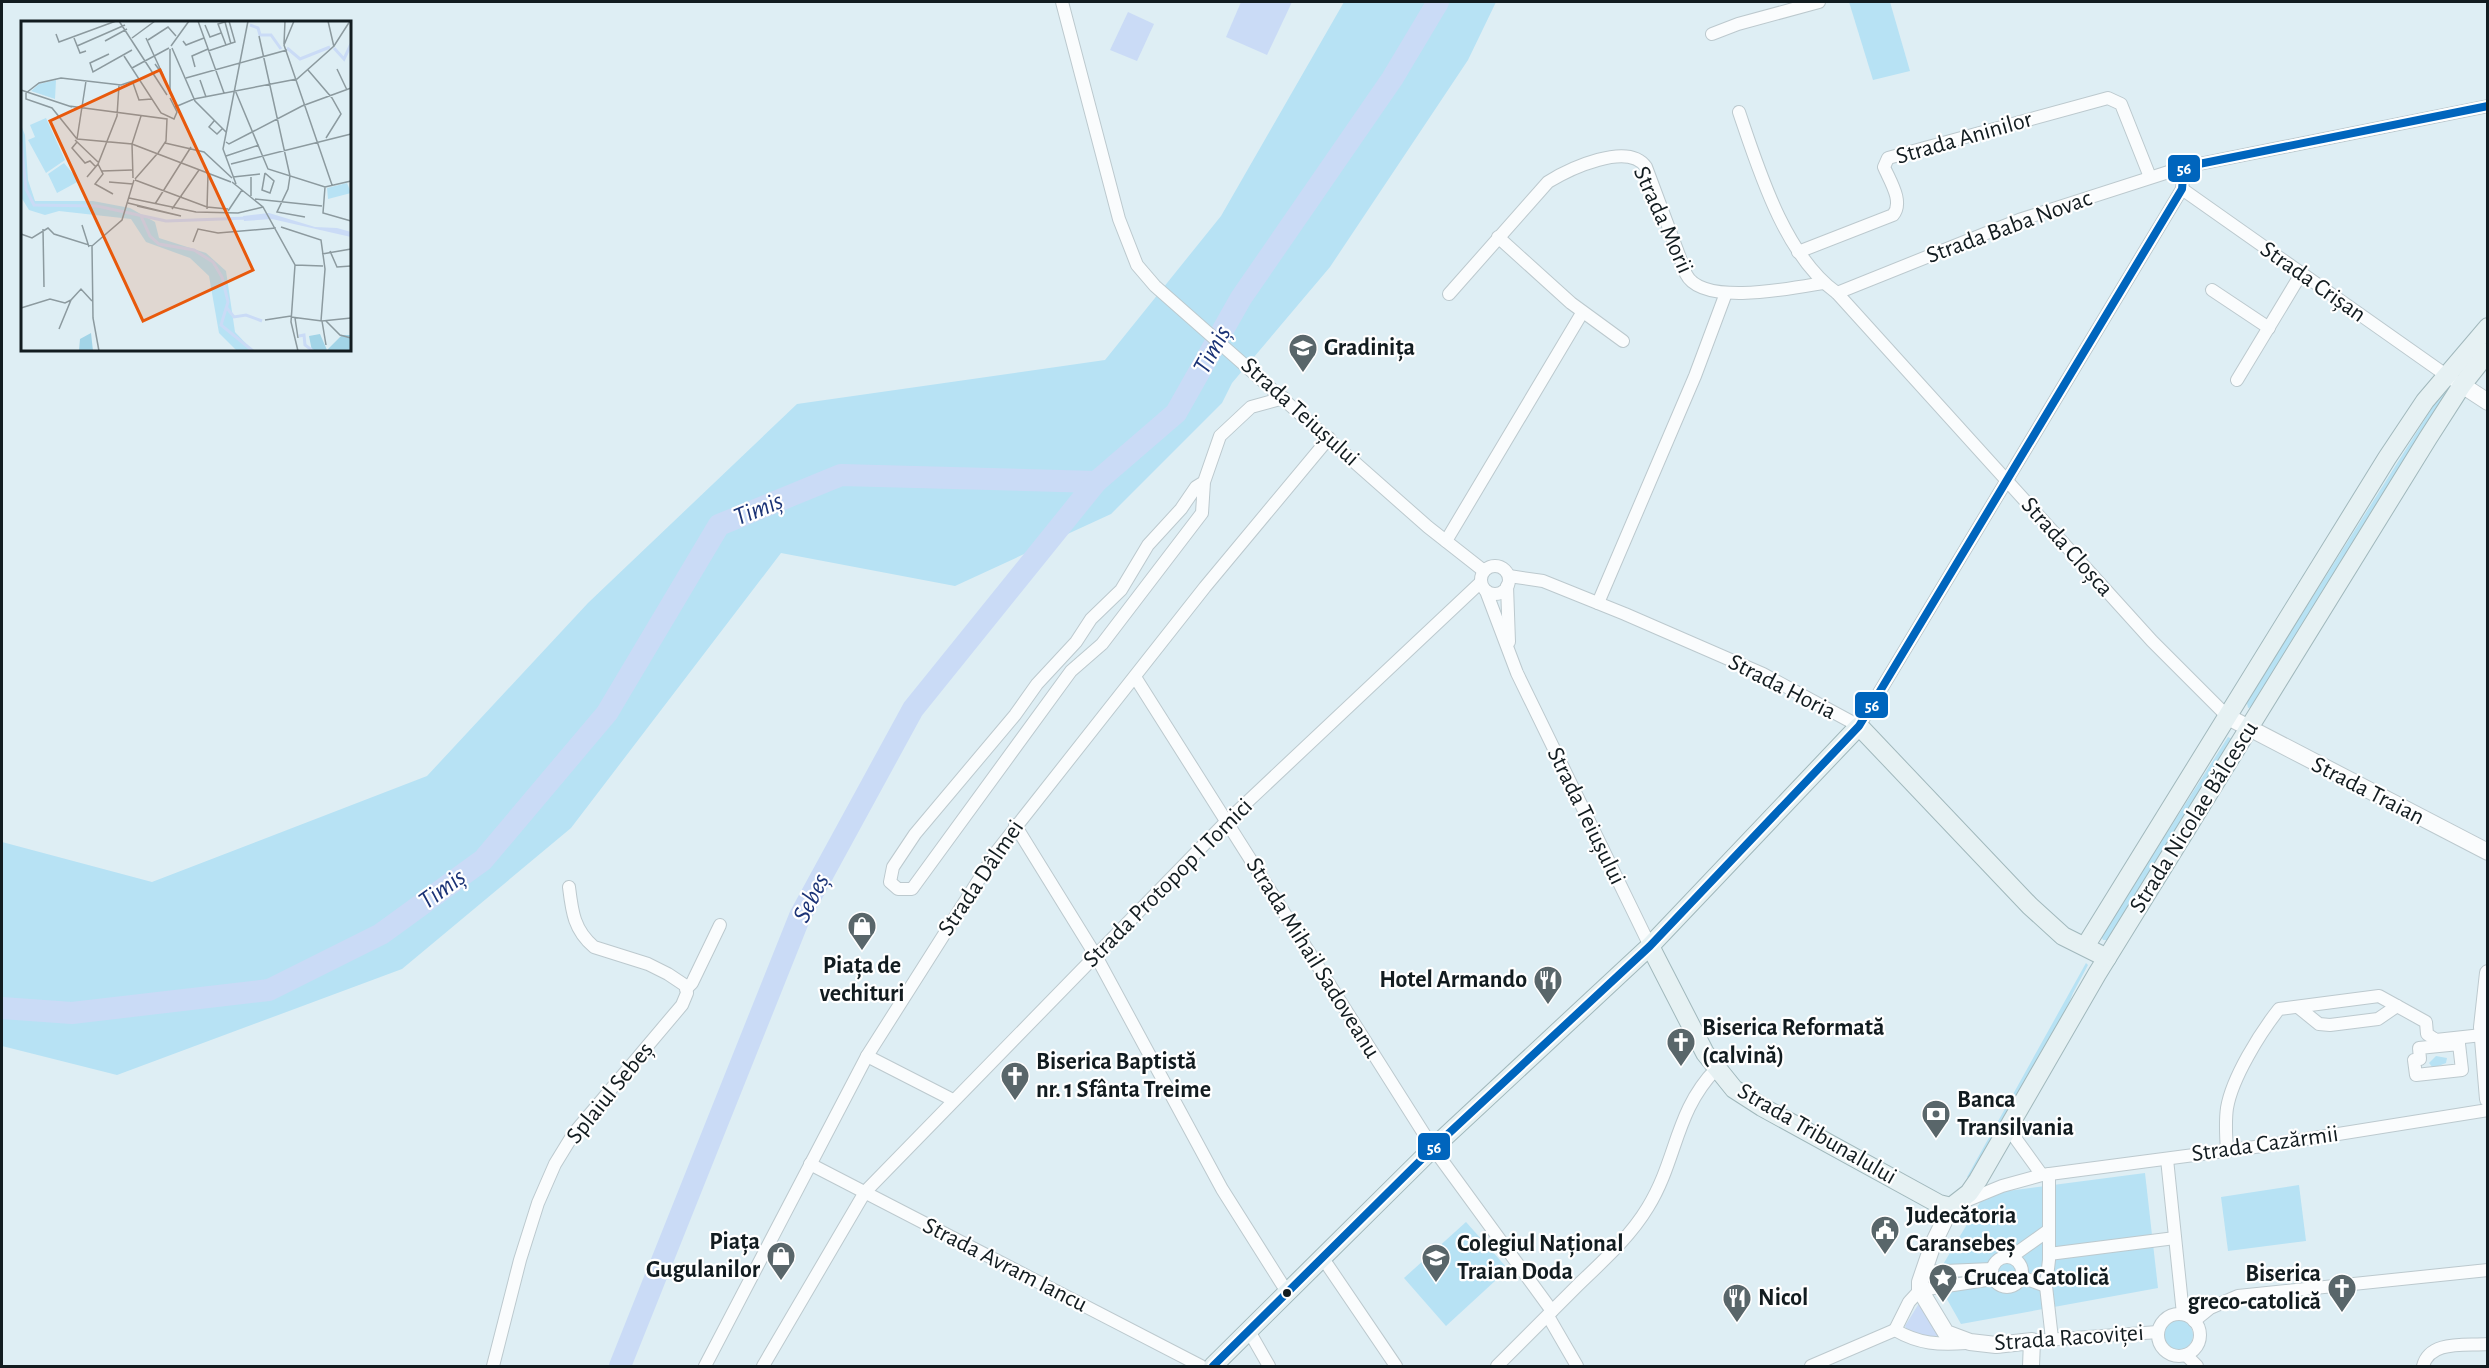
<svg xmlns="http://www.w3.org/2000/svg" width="2489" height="1368" viewBox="0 0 2489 1368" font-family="'Alegreya Sans',sans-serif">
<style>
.green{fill:#b7e2f4}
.water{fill:#cadbf6}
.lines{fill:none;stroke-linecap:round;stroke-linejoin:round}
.river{stroke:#cadbf6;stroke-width:22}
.street-casing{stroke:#bcc9ce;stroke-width:14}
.secondary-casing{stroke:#bcc9ce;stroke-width:18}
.primary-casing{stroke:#a1b8bc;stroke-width:20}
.street{stroke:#fafcfd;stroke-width:12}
.secondary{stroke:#fafcfd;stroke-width:16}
.primary{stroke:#e6f1f3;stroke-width:18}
.bus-1-casing{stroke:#fff;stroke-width:12}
.bus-1{stroke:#0065bd;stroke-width:8}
.bus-dot{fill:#121c20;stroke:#fff;stroke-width:2}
.labels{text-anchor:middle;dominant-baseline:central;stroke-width:4.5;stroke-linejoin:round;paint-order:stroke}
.street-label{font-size:24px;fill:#121c20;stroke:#fff}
.poi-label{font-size:24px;font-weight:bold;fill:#121c20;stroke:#fff;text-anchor:start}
.water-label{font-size:26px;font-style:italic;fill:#1b3376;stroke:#fff}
.inset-river{fill:none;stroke:#cadbf6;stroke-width:3}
.inset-road{fill:none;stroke:#8c9a9f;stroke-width:1.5}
.view{fill:#e8590c;fill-opacity:0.15;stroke:#e8590c;stroke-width:3}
.inset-edge{fill:none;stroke:#121c20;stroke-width:3}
.line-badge{stroke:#fff;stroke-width:2}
.badge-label{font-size:16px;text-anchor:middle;font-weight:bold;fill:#fff}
</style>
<rect width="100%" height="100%" fill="#deeef4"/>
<g class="green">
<polygon points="1344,2 1496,2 1468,60 1330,267 1232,383 1222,403 1111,514 955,586 781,553 571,828 402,969 117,1075 2,1046 2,842 152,882 427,776 588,603 797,404 1105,360 1221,216"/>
<polygon points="1849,2 1890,2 1910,71 1873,80"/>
<polygon points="2450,387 2450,391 2253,707 2248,708 2247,703 2252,693 2444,389"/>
<polygon points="2228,737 2232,739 2108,940 2103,940 2101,936"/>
<polygon points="2086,963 2088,965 2073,993 2065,1013 1970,1179 1967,1177"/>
<polygon points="2436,1056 2447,1058 2446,1063 2433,1068 2429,1063"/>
<polygon points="2145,1173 2158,1288 1961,1324 1935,1278 1985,1194"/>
<polygon points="2299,1185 2306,1241 2228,1251 2221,1197"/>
<polygon points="1466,1222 1508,1269 1446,1326 1404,1278"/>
<circle cx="2178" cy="1335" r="15"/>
</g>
<g class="water">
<polygon points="1241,2 1292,2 1267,55 1226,37"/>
<polygon points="1128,12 1154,24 1137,61 1110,50"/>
<polygon points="1918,1305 1926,1306 1939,1332 1937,1336 1922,1338 1919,1334 1909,1334 1905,1326"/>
</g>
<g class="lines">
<g class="river">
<polyline points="2,1008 72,1013 269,990 381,934 483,860 607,713 719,525 841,475 1096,482"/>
<polyline points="620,1366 800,916 913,709 1096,482 1176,413 1241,298 1392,79 1438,2"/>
</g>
<g class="street-casing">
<g id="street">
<polyline points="1062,2 1119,219 1137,265 1155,286 1428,527 1484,571"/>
<polyline points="1712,34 1738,24 1819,2"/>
<path d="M1739 112C1759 171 1785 256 1837 293L2152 641 2228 717"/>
<polyline points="2182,189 2453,380"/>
<polyline points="1498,237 1571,303 1623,341"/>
<path d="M1798 252 1893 215C1904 202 1890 181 1884 167L1888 158 2108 98 2121 104 2150 177"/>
<polyline points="2212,290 2269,328"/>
<polyline points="1837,293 2019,220 2184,167"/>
<path d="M1449 294 1548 182C1569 169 1628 141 1646 167L1686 274C1702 307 1793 288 1823 283"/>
<polyline points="2237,380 2301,274"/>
<polyline points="1204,482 1196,487 1181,509 1148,545 1121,590 1091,619 1076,642 1037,684 1015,715 915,834 893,867 890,882 898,889 912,889 1071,671 1102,644 1202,513 1204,482 1220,436 1251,407 1284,398"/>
<polyline points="1446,541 1582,313"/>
<circle cx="1495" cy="580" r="14"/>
<polyline points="1509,576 1543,581 1625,614 1763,674 1859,726 2182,189 2184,167 2488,106"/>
<polyline points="1507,586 1509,642"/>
<polyline points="1486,591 1517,673 1650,946"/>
<polyline points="1598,603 1695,376 1726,293"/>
<polyline points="1135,677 1433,1148 1552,1311"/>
<polyline points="1015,825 1096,956 1222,1189 1287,1292"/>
<polyline points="686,989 692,983 720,925"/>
<polyline points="2298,1007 2319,1024 2330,1025 2378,1019 2397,1006"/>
<polygon points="2459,1044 2462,1070 2416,1075 2414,1060 2420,1059 2419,1048"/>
<polyline points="867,1056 953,1100"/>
<polyline points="2008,1128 2042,1175"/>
<path d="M2227 1151C2226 1137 2225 1122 2227 1108 2232 1078 2260 1033 2279 1009L2379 996 2426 1022 2427 1034 2436 1040 2482 1035"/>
<polyline points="2167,1159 2183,1314"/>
<polyline points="810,1164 1201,1366"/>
<polyline points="2049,1174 2049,1260 2046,1286 2052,1339"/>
<polyline points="1963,1202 2002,1186 2042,1175 2270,1145 2488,1110"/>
<polyline points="2049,1254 2175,1238"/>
<polyline points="1322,1257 1396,1366"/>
<polyline points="2011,1257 2049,1230"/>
<circle cx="2007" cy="1272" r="15"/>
<polyline points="1922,1272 1992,1269"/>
<polyline points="2021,1277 2046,1286"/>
<circle cx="2179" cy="1335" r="21"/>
<polyline points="1548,1316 1577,1366"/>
<polyline points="2194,1321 2210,1308 2238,1296 2488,1270"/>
<polyline points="1895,1330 1909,1302 1920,1290 1993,1279"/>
<path d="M1895 1330C1919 1344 1939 1345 1966 1343"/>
<polyline points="1249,1331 1269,1366"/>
<polyline points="2032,1341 2158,1332"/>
<polyline points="2186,1355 2197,1366"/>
<path d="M493 1366 520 1260 538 1203 555 1164 574 1133 682 1005 687 993 686 986 668 974 648 964 594 947C574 930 572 912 569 887"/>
<polyline points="705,1366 867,1056 997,851 1205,587 1329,438"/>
<polyline points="763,1366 865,1192 1227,821 1481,582"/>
<path d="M1497 1366C1524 1339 1551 1312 1578 1285 1603 1261 1630 1237 1648 1207 1677 1160 1675 1111 1716 1069"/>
<polyline points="1811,1366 1895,1330"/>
<path d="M2423 1366C2430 1340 2464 1346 2488 1344"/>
</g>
</g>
<g class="secondary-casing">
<g id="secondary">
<polyline points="2462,385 2488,402"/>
<polyline points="2228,717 2488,852"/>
<polyline points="2488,973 2482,1027 2488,1099"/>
<polyline points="1951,1207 1933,1244 1920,1282 1920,1290 1946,1333 1970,1342 1996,1345 2032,1341 2031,1366"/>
</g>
</g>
<g class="primary-casing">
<g id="primary">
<polyline points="2086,945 2387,458 2425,401 2488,327"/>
<polyline points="1650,946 1705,1053 1734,1089 1762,1107 1939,1204 1951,1207 1969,1193 1978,1180 2097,974 2428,438 2462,385 2488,352"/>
<polyline points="1213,1366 1433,1148 1650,946 1859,726 2030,906 2063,936 2107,958"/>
</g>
</g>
<use href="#street" class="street"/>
<use href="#secondary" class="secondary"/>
<use href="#primary" class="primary"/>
<g class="bus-1-casing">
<polyline id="bus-1" points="1213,1366 1433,1148 1650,946 1859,726 2182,189 2184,167 2488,106"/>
</g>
<use href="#bus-1" class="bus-1"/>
</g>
<defs>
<g id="school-pin" transform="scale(1.5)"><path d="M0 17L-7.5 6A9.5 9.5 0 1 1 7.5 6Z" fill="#59666a" stroke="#fff"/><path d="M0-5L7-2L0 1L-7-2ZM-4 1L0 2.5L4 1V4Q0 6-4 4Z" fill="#fff"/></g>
<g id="shop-pin" transform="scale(1.5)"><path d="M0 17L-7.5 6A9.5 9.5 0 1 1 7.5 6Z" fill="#59666a" stroke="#fff"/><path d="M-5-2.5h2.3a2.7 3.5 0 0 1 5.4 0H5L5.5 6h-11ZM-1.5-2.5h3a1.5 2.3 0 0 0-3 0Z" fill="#fff"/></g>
<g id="restaurant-pin" transform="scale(1.5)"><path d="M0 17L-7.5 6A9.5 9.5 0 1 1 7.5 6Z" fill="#59666a" stroke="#fff"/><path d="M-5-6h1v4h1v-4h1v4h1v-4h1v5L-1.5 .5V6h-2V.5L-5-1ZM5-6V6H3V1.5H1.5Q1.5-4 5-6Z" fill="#fff"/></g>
<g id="church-pin" transform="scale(1.5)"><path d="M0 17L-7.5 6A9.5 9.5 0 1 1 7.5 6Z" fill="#59666a" stroke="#fff"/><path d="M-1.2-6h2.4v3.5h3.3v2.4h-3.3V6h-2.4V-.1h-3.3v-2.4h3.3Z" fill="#fff"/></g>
<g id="bank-pin" transform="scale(1.5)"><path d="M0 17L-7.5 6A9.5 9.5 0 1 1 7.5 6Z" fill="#59666a" stroke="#fff"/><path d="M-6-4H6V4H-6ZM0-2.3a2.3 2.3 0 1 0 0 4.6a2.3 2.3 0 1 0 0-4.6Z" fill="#fff"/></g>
<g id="civic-pin" transform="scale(1.5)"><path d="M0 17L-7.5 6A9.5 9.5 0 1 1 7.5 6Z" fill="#59666a" stroke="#fff"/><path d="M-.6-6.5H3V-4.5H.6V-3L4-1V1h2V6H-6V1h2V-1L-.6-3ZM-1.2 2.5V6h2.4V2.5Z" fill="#fff"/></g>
<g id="sight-pin" transform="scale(1.5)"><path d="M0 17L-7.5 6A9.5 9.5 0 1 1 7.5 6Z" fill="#59666a" stroke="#fff"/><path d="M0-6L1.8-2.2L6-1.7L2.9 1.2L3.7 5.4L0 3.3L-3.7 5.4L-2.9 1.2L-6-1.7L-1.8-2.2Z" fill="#fff"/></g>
</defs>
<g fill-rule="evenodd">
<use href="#school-pin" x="1303" y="348"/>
<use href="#shop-pin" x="862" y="926"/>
<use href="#restaurant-pin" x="1548" y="980"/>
<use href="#church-pin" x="1681" y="1042"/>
<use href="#church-pin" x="1015" y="1076"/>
<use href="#bank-pin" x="1936" y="1114"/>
<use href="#civic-pin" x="1885" y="1230"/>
<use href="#shop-pin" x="781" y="1256"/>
<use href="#school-pin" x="1436" y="1258"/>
<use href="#sight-pin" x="1943" y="1278"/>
<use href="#church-pin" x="2342" y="1288"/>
<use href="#restaurant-pin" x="1737" y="1298"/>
</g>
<circle class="bus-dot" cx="1287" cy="1293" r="5"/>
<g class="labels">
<g class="street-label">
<text transform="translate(1964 138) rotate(-16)">Strada Aninilor</text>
<text transform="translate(1663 220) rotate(66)">Strada Morii</text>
<text transform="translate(2009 227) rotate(-20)">Strada Baba Novac</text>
<text transform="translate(2313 282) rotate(35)">Strada Crișan</text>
<text transform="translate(1300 412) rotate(42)">Strada Teiușului</text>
<text transform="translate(2067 547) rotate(48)">Strada Cloșca</text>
<text transform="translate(1782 687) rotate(27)">Strada Horia</text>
<text transform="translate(2368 791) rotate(27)">Strada Traian</text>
<text transform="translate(1586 816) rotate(64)">Strada Teiușului</text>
<text transform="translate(2194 817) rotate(-58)">Strada Nicolae Bălcescu</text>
<text transform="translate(981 878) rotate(-56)">Strada Dâlmei</text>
<text transform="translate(1168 883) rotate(-45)">Strada Protopop I Tomici</text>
<text transform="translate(1313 958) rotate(58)">Strada Mihail Sadoveanu</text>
<text transform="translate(610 1093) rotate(-51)">Splaiul Sebeș</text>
<text transform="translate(1817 1134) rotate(30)">Strada Tribunalului</text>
<text transform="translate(2265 1144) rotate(-8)">Strada Cazărmii</text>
<text transform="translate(1005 1265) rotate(27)">Strada Avram Iancu</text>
<text transform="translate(2069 1338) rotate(-4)">Strada Racoviței</text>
</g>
<g class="poi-label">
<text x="1324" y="348">Gradinița</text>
<text x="862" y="966" text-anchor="middle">Piața de<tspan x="862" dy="28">vechituri</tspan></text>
<text x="1527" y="980" text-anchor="end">Hotel Armando</text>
<text x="1702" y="1028">Biserica Reformată<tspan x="1702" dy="28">(calvină)</tspan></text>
<text x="1036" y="1062">Biserica Baptistă<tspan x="1036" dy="28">nr. 1 Sfânta Treime</tspan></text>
<text x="1957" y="1100">Banca<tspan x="1957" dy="28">Transilvania</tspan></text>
<text x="1906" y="1216">Judecătoria<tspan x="1906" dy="28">Caransebeș</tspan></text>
<text x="760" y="1242" text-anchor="end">Piața<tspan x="760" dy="28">Gugulanilor</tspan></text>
<text x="1457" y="1244">Colegiul Național<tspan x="1457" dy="28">Traian Doda</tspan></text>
<text x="2321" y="1274" text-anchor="end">Biserica<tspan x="2321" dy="28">greco-catolică</tspan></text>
<text x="1964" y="1278">Crucea Catolică</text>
<text x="1758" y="1298">Nicol</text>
</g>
<g class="water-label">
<text transform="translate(1212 350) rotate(-61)">Timiș</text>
<text transform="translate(758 509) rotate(-22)">Timiș</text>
<text transform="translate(442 889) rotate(-36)">Timiș</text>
<text transform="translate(811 898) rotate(-63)">Sebeș</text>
</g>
</g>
<g transform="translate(21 21)">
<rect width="330" height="330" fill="#deeef4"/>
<path d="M35 59 34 78 10 70 18 63ZM25 97 44 139 25 152 7 119 14 116 9 104ZM0 104 4 114 7 159 14 180H72L109 187 134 201 138 217 185 232 205 250 214 311 232 330H216L198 312 188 255 169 237 125 221 110 198 38 190 24 194 8 189 0 176ZM43 142 58 160 36 172 27 153ZM326 162 330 172 307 178 306 167Z" fill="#b7e2f4"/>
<path d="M70 312 72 330H58L59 318ZM299 313 306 329 321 314H330V330H291L288 315Z" fill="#a2d4e7"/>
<path d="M248 192 294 206 316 207 330 211V216L251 198 223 200 222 195Z" fill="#cadbf6"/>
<path class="inset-river" d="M229 4 237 7 239 14H250L260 28M266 27 279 38 309 26M313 27 323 38 330 23M0 121 5 168 13 184 76 185 145 200 227 197M120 195 129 215 138 223 173 229 192 241 201 256 207 281 200 304 232 330M205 286 213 296 225 294 241 300M278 315 283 314 284 324 292 330"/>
<path class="inset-road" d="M98 0 146 74M177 0 203 72M273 0 263 24 311 164M307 0 313 26M204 1 210 23M184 4 189 16 200 12M35 13 38 21 95 0M238 15 269 155 267 168 256 191 284 196M53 17 59 32 65 30M111 17 134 0M125 17 142 54 134 43M127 19 147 6 155 15M84 20 106 8M162 20 165 24 183 17M263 23 264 0M205 24 197 3 207 0M56 25 104 4M150 25 168 0M151 27 174 80 205 111M187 30 214 21 208 0M88 33 69 42 72 51 111 29M103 35 140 92 153 98 156 91 149 77M174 46 171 35 187 28M111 47 148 27M316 48 326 69M287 49 311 77 320 93 305 117M165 57 266 29M179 59 185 76M112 62 118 79 131 78M0 69 51 86M214 69 247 148 304 166 330 160M149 73V28M48 85 146 98 145 120 137 132M154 86 173 78 276 58 313 25 329 0M120 95 111 123 210 161M193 100 188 106 196 113 201 108M233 110 281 85 330 67M56 118 31 87 5 78V72L18 62 40 57 100 64 118 58M56 118 111 123 112 157M56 118 65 60M54 119 77 141M56 121 51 127 64 142 69 140 75 146M205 121 208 123 233 110M144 122 183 131 211 157M205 135 238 124M77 143 82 153 74 163 92 173M210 143 330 113M81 150 111 149M244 152 253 160 249 172 241 169 244 152M66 156 77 143 96 95 98 64M212 156 239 153M230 156V175M114 158 136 133M114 159 186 186 207 188M88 161 112 163M211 161 242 186 274 244 270 301 277 330M215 163 202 128 227 0M304 166 302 192 330 200M108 177 175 191 217 192 242 186M234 178 301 185M107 182 160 195 116 185M134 183 170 126M151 188 178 149M186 188 187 152M207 190 221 169M61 204 68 226M260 206 300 219 304 248 300 300M22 208 23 266M0 213 11 217 27 207 33 213 71 225 101 199 113 159M172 221 177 208 197 212 255 207M71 225 72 297 78 330M309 230 316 246 330 245M301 233 330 228M274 244 302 245M0 287 29 278 44 282 50 279M270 296 301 300 330 297M274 297 277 317M244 299 270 295M301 300 305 324M305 300 319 314 330 317M38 308 50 279 60 268 71 280"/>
<path class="view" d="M139 49 232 249 122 300 29 100Z"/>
<rect width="330" height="330" class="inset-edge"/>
</g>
<g class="line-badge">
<rect x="2167" y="154" width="34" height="29" rx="6" fill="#0065bd"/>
<rect x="1854" y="691" width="35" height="28" rx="6" fill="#0065bd"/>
<rect x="1417" y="1132" width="34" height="29" rx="6" fill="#0065bd"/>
</g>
<g class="badge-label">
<text x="2184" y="174">56</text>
<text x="1872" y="711">56</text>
<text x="1434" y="1153">56</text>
</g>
<rect width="2489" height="1368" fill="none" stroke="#121c20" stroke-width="6"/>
</svg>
